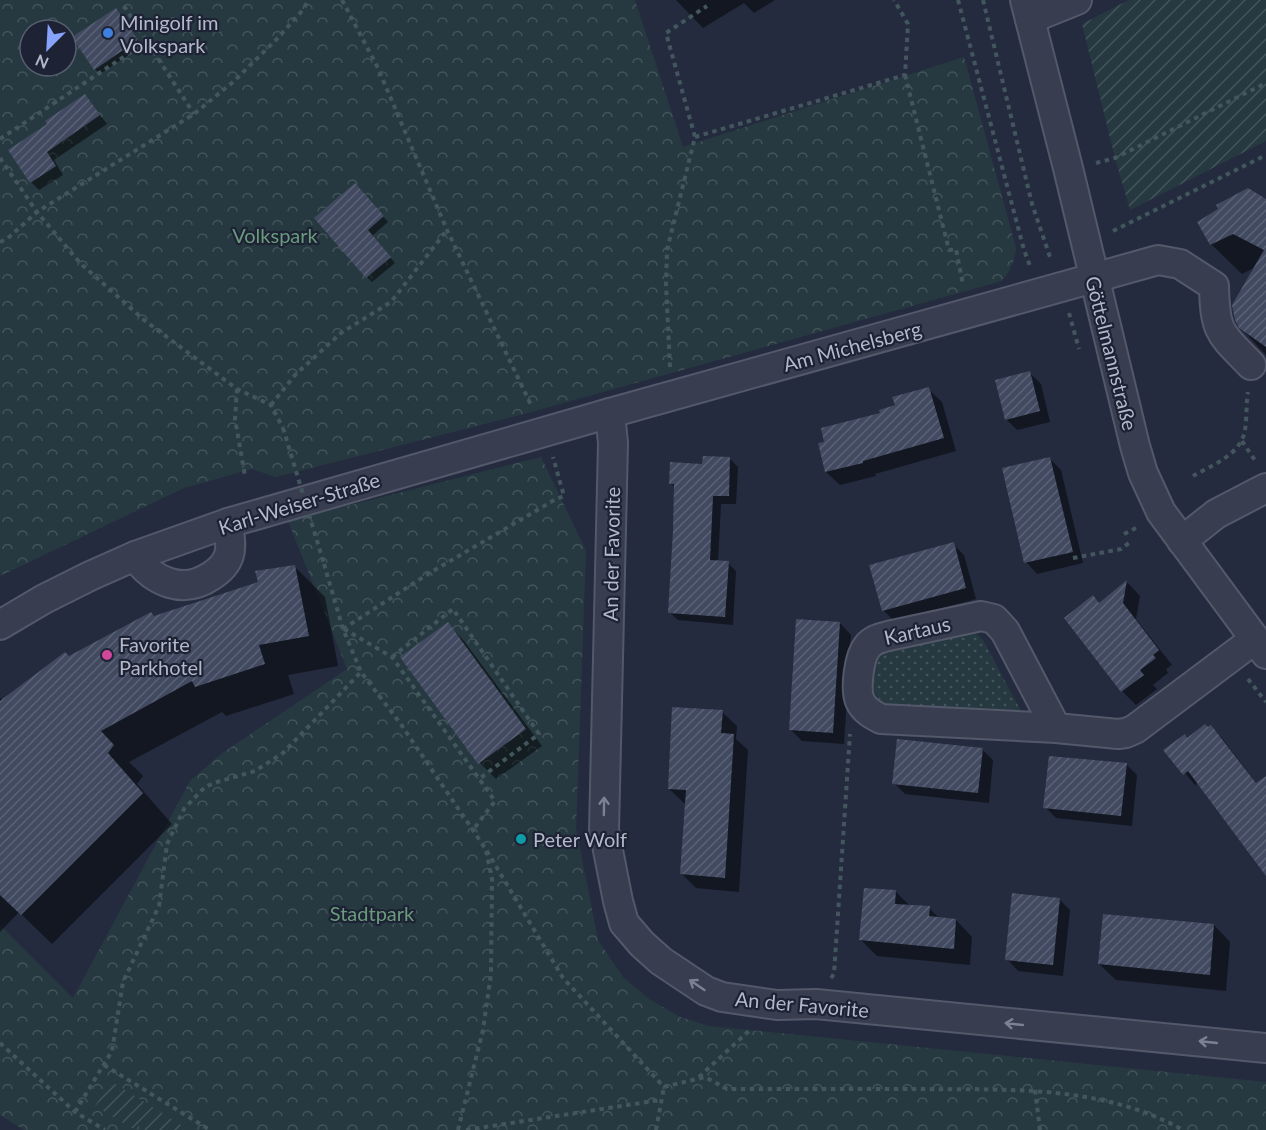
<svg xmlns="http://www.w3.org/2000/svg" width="1266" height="1130" viewBox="0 0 1266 1130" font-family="Lato,sans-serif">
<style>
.grass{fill:url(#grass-dots)}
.forest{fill:url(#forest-crowns);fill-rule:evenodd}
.garden{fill:url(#garden-furrows)}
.shadow{fill:#0007}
.building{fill:url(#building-hatch)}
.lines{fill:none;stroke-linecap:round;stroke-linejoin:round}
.minor-casing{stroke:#53596a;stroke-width:32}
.path{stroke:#44565d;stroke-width:4;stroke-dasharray:4.5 4.5;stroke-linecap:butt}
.minor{stroke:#383e4f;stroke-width:28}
.path-bridge{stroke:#44565d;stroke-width:4;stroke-dasharray:4.5 4.5;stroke-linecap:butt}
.oneway{stroke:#7c8293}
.shop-dot{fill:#3f7fe0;stroke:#1d2334;stroke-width:2}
.hotel-dot{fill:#d1479c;stroke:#1d2334;stroke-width:2}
.culture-dot{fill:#0f9aa8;stroke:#1d2334;stroke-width:2}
.labels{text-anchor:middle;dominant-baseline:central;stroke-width:4.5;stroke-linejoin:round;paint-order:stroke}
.poi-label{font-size:20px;fill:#b4b9ca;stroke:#1d2334;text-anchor:start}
.park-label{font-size:20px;fill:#6a9b7d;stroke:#1d2334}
.street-label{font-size:20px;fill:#b4b9ca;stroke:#1d2334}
</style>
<defs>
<pattern id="grass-dots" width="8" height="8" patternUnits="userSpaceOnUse" patternTransform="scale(1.5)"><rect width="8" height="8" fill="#263940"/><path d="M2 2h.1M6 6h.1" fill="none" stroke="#43545a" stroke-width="1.8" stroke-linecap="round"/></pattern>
<pattern id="forest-crowns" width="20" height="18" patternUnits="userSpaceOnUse" patternTransform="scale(1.5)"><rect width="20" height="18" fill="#263940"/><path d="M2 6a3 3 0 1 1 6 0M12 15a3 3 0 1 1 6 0" fill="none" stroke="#43545a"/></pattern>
<pattern id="garden-furrows" width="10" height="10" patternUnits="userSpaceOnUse" patternTransform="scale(1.5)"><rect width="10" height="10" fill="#263940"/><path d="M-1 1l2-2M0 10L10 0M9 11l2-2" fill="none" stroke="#43545a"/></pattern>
<pattern id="building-hatch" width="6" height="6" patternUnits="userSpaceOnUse" patternTransform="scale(1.5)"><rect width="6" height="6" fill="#424a61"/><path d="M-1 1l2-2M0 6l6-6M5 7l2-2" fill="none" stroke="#5b6276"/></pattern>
</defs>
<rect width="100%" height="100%" fill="#242b3f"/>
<path class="grass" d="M975 632 983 640 1022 713 890 707C867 697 871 672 878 653Z"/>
<g class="forest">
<path d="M0 0H635L683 147 964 57 1016 248C1015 261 1010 271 1002 281L524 414 276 477 252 469 184 488 0 576ZM30 30H66V66H30Z"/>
<polygon points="541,457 586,551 576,828 598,940 623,977 649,999 680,1017 709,1026 1266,1082 1266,1130 24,1130 0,1115 0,925 73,998 190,781 221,754 347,669 288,521"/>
</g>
<g class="garden">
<polygon points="1129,0 1266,0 1266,141 1130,210 1115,158 1082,24"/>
<polygon points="111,1081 189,1130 144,1130 138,1126 135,1130 95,1106"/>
</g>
<g class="shadow">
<polygon points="676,0 775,0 754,13 744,3 703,28"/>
<polygon points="116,9 142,46 100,74 95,69"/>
<polygon points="85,96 107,124 54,160 63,175 39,190 31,182 10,150 49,124"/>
<polygon points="360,190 388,222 372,236 395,263 372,282 367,277"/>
<polygon points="1266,200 1266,355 1242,329 1256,267 1242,274 1211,244"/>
<polygon points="1030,373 1041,384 1050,422 1017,430 1006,419"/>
<polygon points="928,389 942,402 956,451 875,474 876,476 840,485 826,472 882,414"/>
<polygon points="730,459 738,467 736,504 721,504 718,562 728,563 736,571 733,625 678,620 669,612 676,489 670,483 703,465"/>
<polygon points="1050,459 1061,470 1083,563 1037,574 1026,562"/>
<polygon points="953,544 964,555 976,599 894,621 883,610"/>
<polygon points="294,566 325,597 338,666 288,675 294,694 226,716 222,712 129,762 143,776 137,784 172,824 52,944 19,912 0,932 0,698 3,700 69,658 154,617 259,583"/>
<polygon points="1127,582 1140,596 1136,619 1172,665 1166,669 1168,673 1153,685 1157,689 1136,705 1122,691 1066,618 1099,604"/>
<polygon points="840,623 851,635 844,744 802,741 791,730"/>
<polygon points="448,624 464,641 542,746 496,779 480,763 402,658"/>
<polygon points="722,712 737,726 736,739 748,750 739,892 696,888 682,874 687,803 684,803 669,789"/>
<polygon points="1211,727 1222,738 1257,784 1266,792 1266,873 1199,783 1195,785 1166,750"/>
<polygon points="982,749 993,760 989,803 905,794 894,783"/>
<polygon points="1126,764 1137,775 1132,826 1056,818 1045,807"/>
<polygon points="896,892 910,906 929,908 940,919 956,920 972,937 970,965 877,956 861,940"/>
<polygon points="1059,899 1070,910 1063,976 1018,971 1007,959"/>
<polygon points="1214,925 1230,942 1226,991 1116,980 1099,964"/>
</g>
<g class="building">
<polygon points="116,8 138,40 94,70 72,37"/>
<polygon points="85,94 100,115 47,152 56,166 30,183 8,150 47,124 45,121"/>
<polygon points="355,183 384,216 368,230 391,257 366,278 314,218"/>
<polygon points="1248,188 1266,199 1266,347 1239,328 1235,320 1232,305 1264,250 1233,234 1210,245 1197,222 1218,209 1216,205"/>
<polygon points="1030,371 1040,411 1005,420 995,380"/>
<polygon points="929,387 944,438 863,461 863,463 825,472 818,443 824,442 821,428 880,413 879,410 895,405 892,397"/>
<polygon points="703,456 730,457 729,496 713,496 710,560 729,561 725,617 668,613 673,531 674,484 669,484 670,462 702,464"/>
<polygon points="1050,457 1073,552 1024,563 1002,468"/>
<polygon points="954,542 966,588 882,611 869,565"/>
<polygon points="295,565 309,636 259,645 265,664 195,687 192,681 101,731 114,745 108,753 143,793 21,915 0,895 0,701 65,652 69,656 151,612 154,616 258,582 255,571"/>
<polygon points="1127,580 1123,603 1159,650 1153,655 1156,658 1140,670 1144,675 1121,692 1064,618 1093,595 1099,603"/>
<polygon points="796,619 840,622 833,733 789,730"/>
<polygon points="448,622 526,729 478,764 400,657"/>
<polygon points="672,707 723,710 721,733 734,734 725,878 680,874 686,790 668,789"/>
<polygon points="1205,724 1208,727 1211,725 1256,783 1266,776 1266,876 1188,771 1183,775 1163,750 1185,734 1187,738"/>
<polygon points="897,739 983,748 978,793 892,784"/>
<polygon points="1049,756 1127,763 1121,816 1043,808"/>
<polygon points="864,888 896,890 895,904 930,906 929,916 956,919 954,949 859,940"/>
<polygon points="1012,893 1060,898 1053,965 1005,960"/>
<polygon points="1103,914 1214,924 1210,975 1098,964"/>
</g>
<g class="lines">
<g class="minor-casing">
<g id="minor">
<polyline points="1025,0 1068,168 1135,446 1143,473 1161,512 1266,654"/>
<polyline points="1030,19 1077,0"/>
<polyline points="610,413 613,443 604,830 618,901 624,923 642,944 661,961 706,991 722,997 777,1005 816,1004 1266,1048"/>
<polyline points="1182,541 1216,514 1266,488"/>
<path d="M135 556C153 582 183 595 211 576 219 571 226 565 229 555 232 545 229 533 228 523"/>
<path d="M0 625 44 599 90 576 135 556 228 523 610 413 1158 260 1180 264 1214 286C1215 333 1220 333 1251 365"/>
<path d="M1056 728 881 719C873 715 864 710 860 701 855 689 859 657 867 647 872 640 880 638 888 636L981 616 994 619 1005 631 1056 728 1118 734 1126 733 1135 729 1255 639"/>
</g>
</g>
<g class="path">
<polyline points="342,0 377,66 447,230 532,407"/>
<polyline points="958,0 1024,250 1030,266"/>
<polyline points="983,0 1032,204 1051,260"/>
<polyline points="124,6 194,114"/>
<polyline points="905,75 949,250 956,249 963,285"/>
<polyline points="695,137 905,75 908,24 894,0"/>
<polyline points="0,139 146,42"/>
<polyline points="0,158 37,212 80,263 144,320 237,389 271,405 283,428"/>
<polyline points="1096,163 1115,158 1266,83"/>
<polyline points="1113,231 1266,155"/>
<polyline points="0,242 7,239 37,212 194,114 233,82 276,40 301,12 309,0"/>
<polyline points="1069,313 1079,349"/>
<polyline points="670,367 666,285 667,250 695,137 666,33 707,6"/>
<polyline points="237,389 235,419 245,476"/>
<polyline points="271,405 295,375 341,333 391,302 447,230"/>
<polyline points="1242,441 1256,462"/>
<path d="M1193 476C1212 465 1241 455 1245 430 1247 418 1246 405 1248 392"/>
<polyline points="1124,534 1136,528"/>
<polyline points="1073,558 1121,549 1129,543"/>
<path d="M324 564 343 629 361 672 400 723 485 848 563 978 664 1087 705 1077 727 1089C789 1089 852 1089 915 1089 1006 1090 1101 1084 1183 1130"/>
<polyline points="343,629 428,574 556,499 564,496 553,457"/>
<polyline points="344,629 392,657 495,801 473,830"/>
<polyline points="392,657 453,609 539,734 479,779"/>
<polyline points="1248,679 1266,702"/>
<polyline points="831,978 834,974 850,734"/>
<polyline points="0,1043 75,1112 105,1130"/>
<polyline points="104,1065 210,1130"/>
<polyline points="699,1077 751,1029"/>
<polyline points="1035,1090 1040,1130"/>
<polyline points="75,1112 112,1051 123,982 159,906 167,844 184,809 205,787 217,782 255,771 283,753 361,672"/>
<polyline points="458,1130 483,1030 491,973 492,879 486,851"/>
<polyline points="466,1130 660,1100"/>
<polyline points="656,1130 664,1087"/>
</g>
<use href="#minor" class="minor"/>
<polyline class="path-bridge" points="283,428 324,564"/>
</g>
<defs><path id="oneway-shaft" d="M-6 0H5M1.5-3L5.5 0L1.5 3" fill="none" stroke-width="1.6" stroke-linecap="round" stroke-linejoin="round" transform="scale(1.5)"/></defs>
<g class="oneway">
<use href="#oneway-shaft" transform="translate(604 806) rotate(-89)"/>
<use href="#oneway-shaft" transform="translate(697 985) rotate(-146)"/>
<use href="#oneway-shaft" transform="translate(1014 1024) rotate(-174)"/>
<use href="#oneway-shaft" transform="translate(1208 1042) rotate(-174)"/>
</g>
<circle class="shop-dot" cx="108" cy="33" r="6"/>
<circle class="hotel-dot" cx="107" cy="655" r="6"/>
<circle class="culture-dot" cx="521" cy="839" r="6"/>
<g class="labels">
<g class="poi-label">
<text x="120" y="22">Minigolf im<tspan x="120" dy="23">Volkspark</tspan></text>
<text x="119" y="644">Favorite<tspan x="119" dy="23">Parkhotel</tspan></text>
<text x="533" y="839">Peter Wolf</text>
</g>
<g class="park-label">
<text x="275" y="235">Volkspark</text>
<text x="372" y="913">Stadtpark</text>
</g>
<g class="street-label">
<text transform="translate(852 346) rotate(-15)">Am Michelsberg</text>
<text transform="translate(1112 353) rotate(76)">Göttelmannstraße</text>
<text transform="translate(299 503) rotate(-17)">Karl-Weiser-Straße</text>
<text transform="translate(611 554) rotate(-89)">An der Favorite</text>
<text transform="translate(917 630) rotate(-13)">Kartaus</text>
<text transform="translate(802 1004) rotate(5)">An der Favorite</text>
</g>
</g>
<g transform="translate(48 48) rotate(204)"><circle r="28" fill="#1d2334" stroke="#595f70" stroke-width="1.5"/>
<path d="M0-4.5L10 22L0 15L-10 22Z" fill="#88a3fb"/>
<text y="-9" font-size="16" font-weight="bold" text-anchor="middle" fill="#b4b9ca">N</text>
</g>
</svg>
